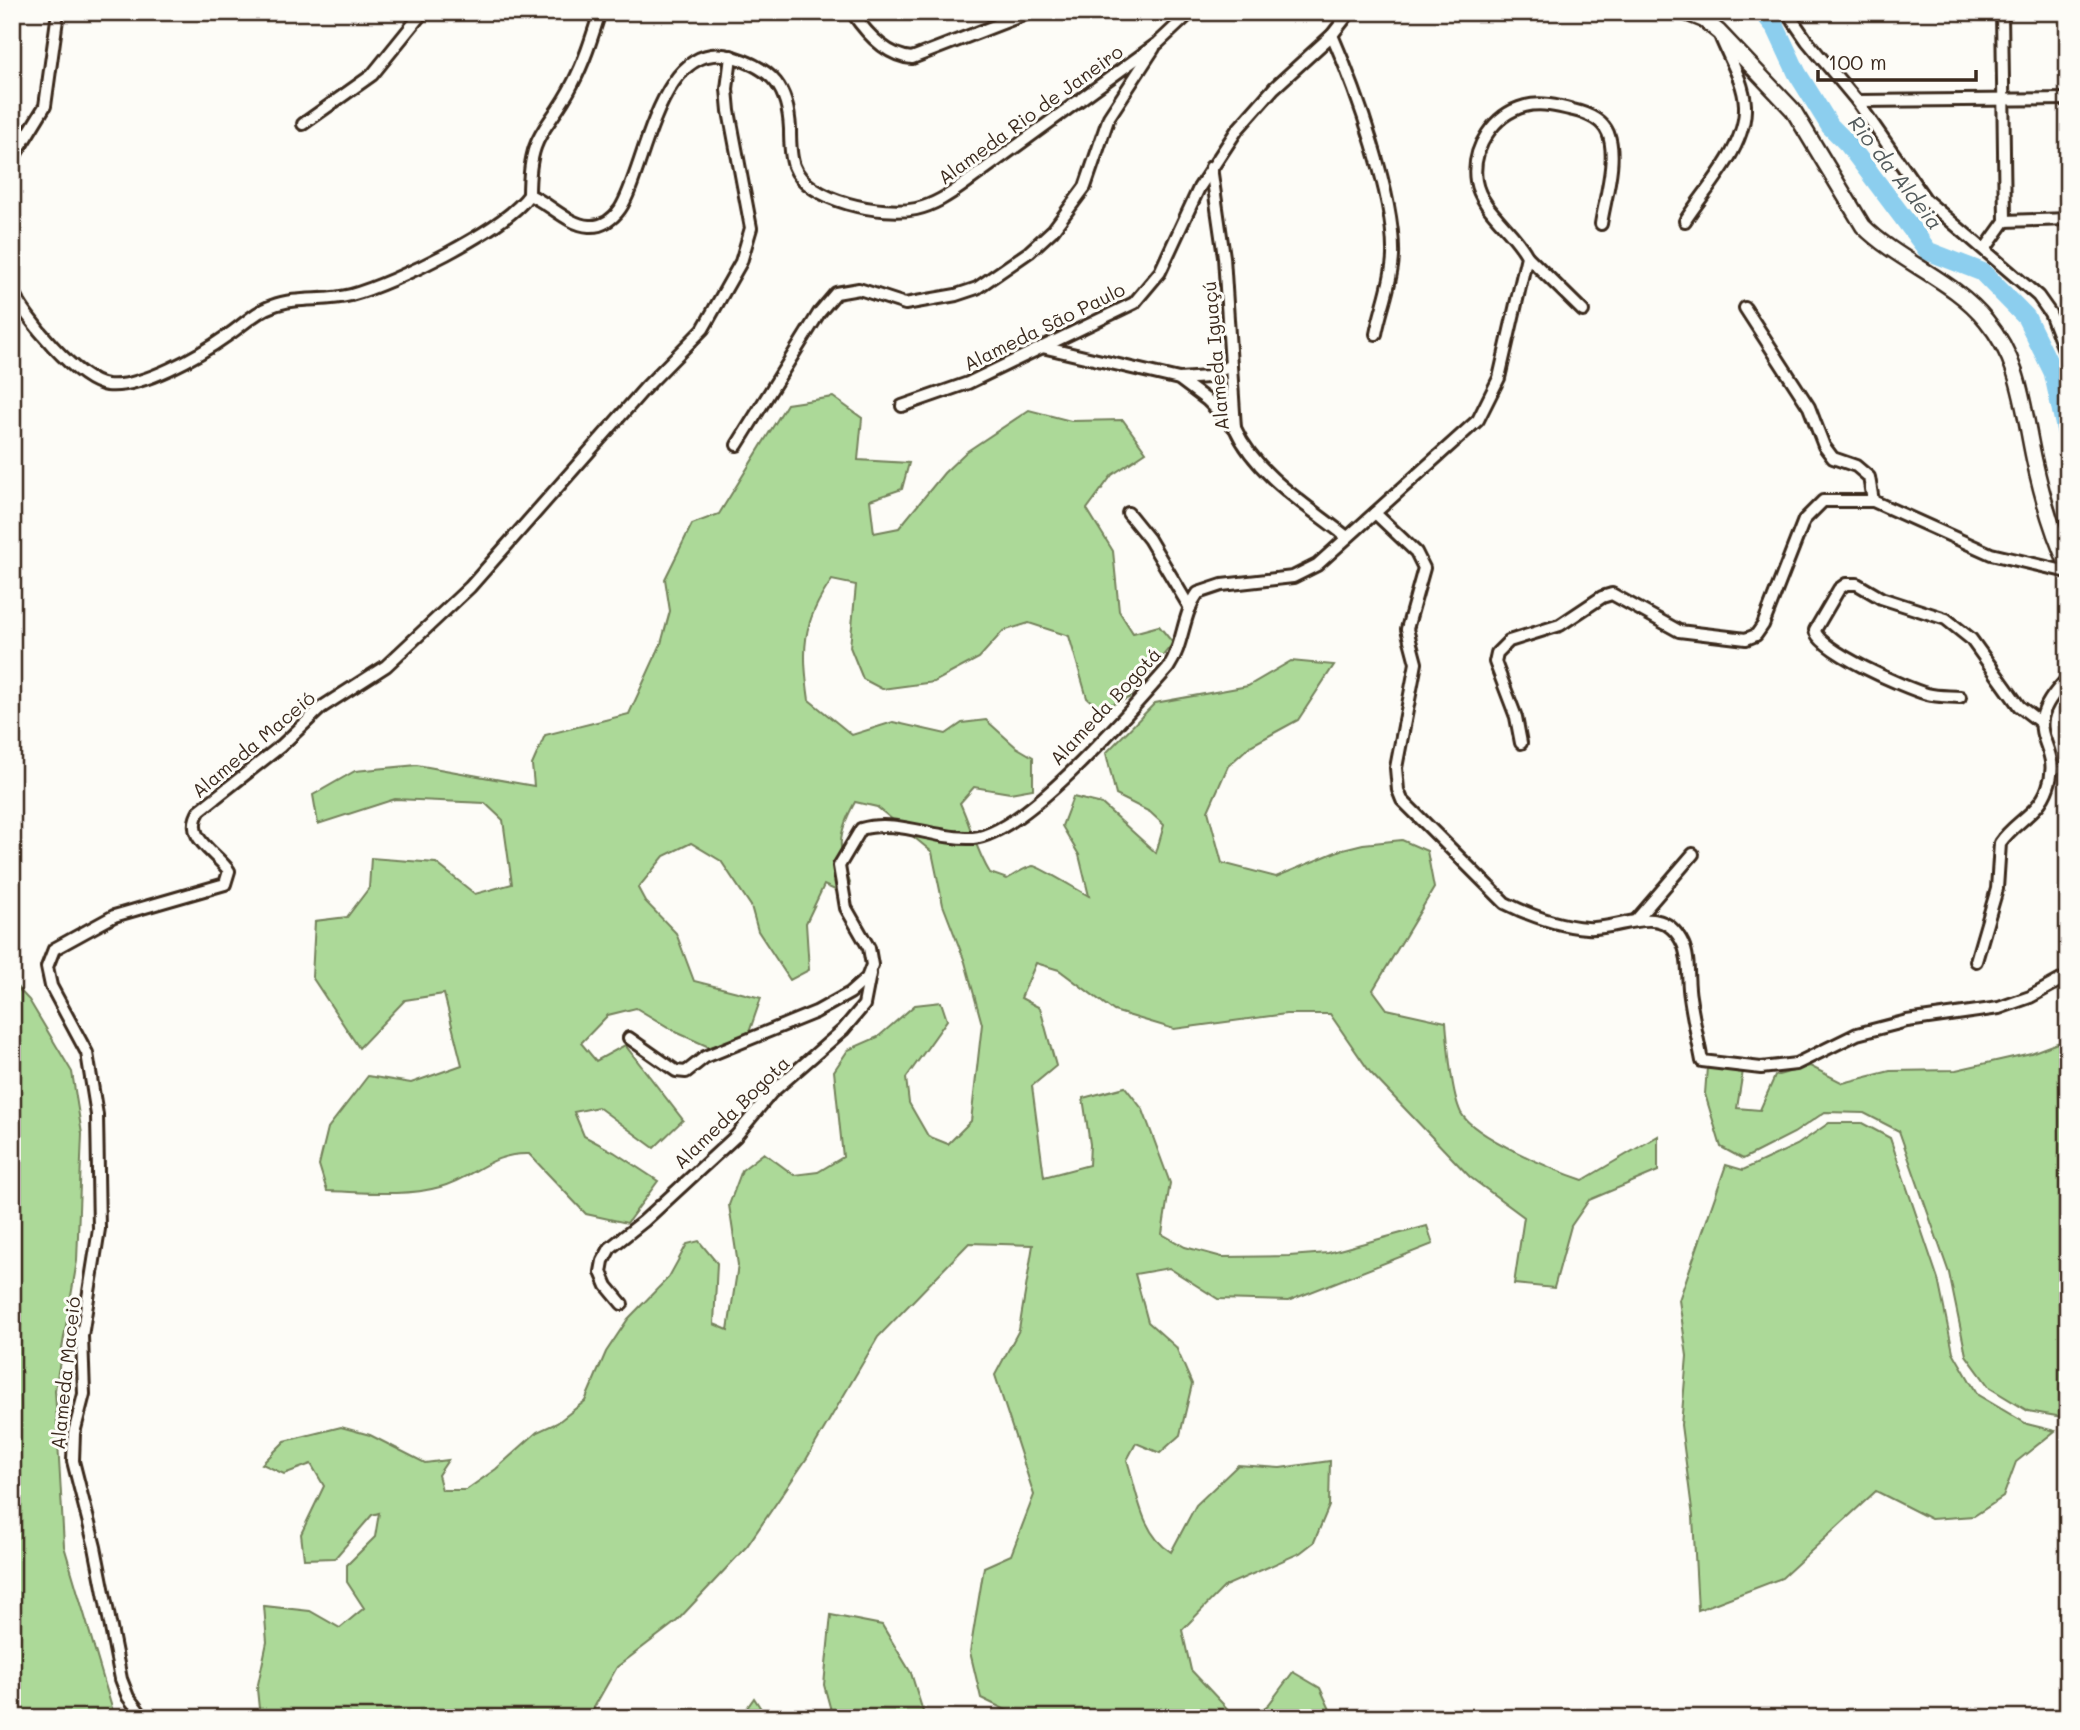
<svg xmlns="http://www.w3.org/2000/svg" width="2080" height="1730" viewBox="0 0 2080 1730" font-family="Mali,sans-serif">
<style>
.green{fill:#acd998;stroke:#74825b;stroke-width:2}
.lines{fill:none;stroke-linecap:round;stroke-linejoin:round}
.river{stroke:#8cceee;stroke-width:19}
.street-casing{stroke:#3b2a1e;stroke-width:16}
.secondary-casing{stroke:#3b2a1e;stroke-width:19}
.street{stroke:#fdfcf7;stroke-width:10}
.secondary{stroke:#fdfcf7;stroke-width:14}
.labels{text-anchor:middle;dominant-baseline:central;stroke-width:6;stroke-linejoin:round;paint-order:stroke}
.street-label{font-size:19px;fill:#3b2a1e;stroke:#fdfcf7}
.water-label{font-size:21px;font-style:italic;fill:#535b5c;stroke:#fdfcf7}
</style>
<rect width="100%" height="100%" fill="#fdfcf7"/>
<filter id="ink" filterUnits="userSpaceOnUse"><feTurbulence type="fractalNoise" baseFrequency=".0143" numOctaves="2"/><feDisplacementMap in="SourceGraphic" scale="14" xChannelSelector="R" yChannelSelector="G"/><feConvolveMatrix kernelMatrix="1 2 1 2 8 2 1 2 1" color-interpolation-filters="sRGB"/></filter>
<g filter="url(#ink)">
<g class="green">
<path d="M833 397 862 418 858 460 909 463 902 489 870 500 874 533 899 528 944 473 966 452 1029 410 1071 421 1123 420 1146 452 1112 475 1087 509 1113 551 1119 611 1133 633 1159 626 1173 643 1129 698 1100 709 1087 698 1069 636 1029 623 1003 631 979 658 934 682 882 689 863 679 850 647 856 585 832 580C801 623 802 650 809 700L852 735 893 722 946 734 962 723 986 720 1016 747 1033 757V789L1010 793 974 787 960 803C971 827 976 850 990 873L1007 879C1014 875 1025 867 1033 866 1039 866 1079 891 1089 896L1079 855 1062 826 1073 797 1102 804 1156 853 1164 825 1150 812 1116 795 1106 753 1155 703 1248 686 1291 661 1334 665 1298 720 1250 746 1228 766 1208 811 1222 863 1276 877 1343 849 1363 844 1402 840 1427 851 1434 888 1373 990 1387 1009 1446 1022C1448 1046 1451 1092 1461 1113 1474 1137 1556 1171 1583 1180L1658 1136V1171L1589 1200 1571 1226 1554 1288 1514 1284 1524 1217 1470 1177 1370 1072 1330 1014H1286L1174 1029 1114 1011 1059 970 1036 963 1021 998 1040 1008 1056 1066 1032 1086 1044 1177 1089 1165 1090 1144 1083 1098 1125 1087 1143 1110 1170 1183 1162 1234 1185 1247 1222 1257 1289 1256 1328 1253 1427 1226 1433 1244 1288 1301 1218 1299 1169 1268 1135 1274 1148 1322 1176 1347 1192 1384 1180 1435 1160 1453 1136 1443 1127 1460C1137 1491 1141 1534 1171 1552L1196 1505 1238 1465 1280 1468 1330 1461 1329 1506 1314 1542 1300 1553 1225 1586 1182 1630 1191 1670 1236 1718H1010V1712L981 1698 970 1652 984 1567 1011 1555 1034 1495 995 1375 1019 1330 1033 1245 969 1243 878 1337 807 1458 747 1546 677 1621 617 1667 588 1718H260L257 1689 267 1642 264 1606 310 1611 340 1628 364 1608 347 1582V1565L375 1537 379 1513 372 1515 335 1558 304 1559 301 1534 324 1486 311 1464 284 1474 262 1464 285 1441 341 1427 370 1435 425 1463 448 1460 438 1475 442 1490H466L496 1469 537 1432 557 1423 585 1401 606 1352 628 1319 669 1277 687 1244 699 1241 717 1263 714 1324 728 1330 738 1265 729 1205 742 1170 764 1153 794 1175 818 1172 843 1157 834 1071 848 1050 878 1037 915 1005 941 1002 947 1020 906 1078 909 1103 928 1136 948 1144 971 1121 982 1024 965 962 943 905 932 852 877 807 855 802C837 834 837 849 850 883L844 894 824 885 806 923 809 970 790 980 758 931 751 906 721 861 691 843 664 856 638 888 645 901 676 933 694 981 761 998 745 1044 709 1047 678 1033 636 1008 608 1015 581 1043 596 1061 625 1045 683 1120 654 1148 598 1107 574 1112 584 1136 614 1152 658 1181 627 1223 586 1214 529 1154C488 1153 475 1178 440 1187 405 1197 363 1192 327 1191L319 1165 328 1128 368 1076 411 1083 462 1065 444 994 405 1000 359 1048 312 977 315 921 347 917 369 888 371 858 436 863 475 894 512 884 503 820 485 803 395 799 318 824 313 795 355 771 417 765 534 786 532 765 545 735 629 714 661 644 670 611 665 579 692 524 719 514 787 404Z"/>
<polygon points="12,982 29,1000 72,1072 82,1134 77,1261 55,1390 64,1546 115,1718 12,1718"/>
<polygon points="2068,1039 2068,1418 2028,1411 1990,1388 1966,1355 1949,1273 1899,1131 1864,1113 1825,1112 1794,1133 1743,1159 1721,1147 1705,1094 1707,1067 1743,1071 1737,1108 1760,1110 1775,1076 1810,1066 1843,1083 1890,1071 1956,1070 2031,1053"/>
<polygon points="1829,1123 1862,1123 1890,1138 1938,1279 1953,1352 1978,1395 2027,1424 2055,1431 2016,1462 2003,1497 1974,1516 1931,1519 1876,1491 1782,1578 1698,1610 1693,1517 1681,1425 1687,1356 1679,1300 1726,1165 1743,1170 1797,1145"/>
<polygon points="831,1615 882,1625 911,1673 925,1718 833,1718 824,1685"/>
<polygon points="1293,1672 1320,1688 1334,1718 1252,1718 1269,1704"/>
<polygon points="754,1698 767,1718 741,1718 742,1715"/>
</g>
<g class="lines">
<polyline class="river" points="1763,12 1776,28 1797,73 1830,126 1848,144 1928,251 1982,272 2026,317 2053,372 2068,441"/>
<g class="street-casing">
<g id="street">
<path d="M852 12C866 33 886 56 912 58L1031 12"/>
<polyline points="988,12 1007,20"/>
<polyline points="1787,12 1807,41 1857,101 1926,200 2038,296 2050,313 2068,360"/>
<path d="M1332 35C1356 90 1395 197 1393 256 1392 283 1381 308 1376 334"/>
<polyline points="1857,101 2068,99"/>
<polyline points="303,124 372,75 423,12"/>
<polyline points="12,160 45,106 58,12"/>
<path d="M1211 167 1224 257 1235 428C1256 475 1308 506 1347 537"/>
<path d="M529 195C548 202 568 225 589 226 602 227 613 219 620 209 645 172 659 35 733 57 773 69 788 88 790 129 790 140 790 155 794 166 807 202 883 216 916 209 934 205 949 195 963 185L1158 43 1191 12"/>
<path d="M529 195C529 129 548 133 573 83 585 60 592 37 600 12"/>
<path d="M1685 221C1706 188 1747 147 1745 105 1744 82 1729 58 1721 38"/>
<polyline points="2005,221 2068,219"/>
<polyline points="1985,249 2005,221 2002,12"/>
<polyline points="1527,256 1583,311"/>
<path d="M12 290C24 317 77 381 107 385 141 389 200 355 228 335 242 326 256 311 272 306 297 296 325 302 351 295 393 284 504 230 529 195"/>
<polyline points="1745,308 1809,407 1824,446 1833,458 1856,466 1869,477 1873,501"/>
<polyline points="1042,347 1179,379 1207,400 1235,428"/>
<polyline points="1179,379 1208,377 1231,365"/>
<polyline points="902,406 968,383 1134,303 1160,272 1199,188 1237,130 1274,88 1332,35 1350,12"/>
<polyline points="737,445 819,313 836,293 859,289 905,304 956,295 977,288 1029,252 1053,230 1085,187 1109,117 1154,48"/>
<polyline points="1128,513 1149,539 1190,608"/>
<path d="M1375 513 1416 552 1424 568 1407 629 1416 663 1396 768 1398 790 1402 800 1505 903C1529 915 1559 926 1587 928 1621 931 1662 899 1683 944 1690 959 1687 981 1690 997 1693 1018 1698 1040 1702 1061L1761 1068 1796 1064 1857 1034 1907 1021 1999 1008 2030 997 2068 976"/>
<path d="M1960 697C1949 696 1938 697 1927 694 1906 688 1817 650 1815 630L1839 589 1846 584H1857L1881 598 1946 619 1971 639 2019 706 2040 722"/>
<polyline points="1521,743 1516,717 1495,662 1497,653 1509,641 1560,625 1602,597 1612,594 1679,631 1746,639 1756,635 1763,625 1804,520 1823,501 1873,501 1991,554 2068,572"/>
<polyline points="1637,919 1693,854"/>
<path d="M1976 961 1997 889 2000 843C2015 821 2039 814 2048 787 2065 740 2012 735 2068 678"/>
<path d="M629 1038 676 1071 686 1072 705 1057 816 1012 850 993 867 978 872 965 869 948 846 908 839 866 861 829C897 818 936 840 973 838 1025 834 1132 709 1168 668 1184 644 1182 615 1198 593L1222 585 1293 577 1317 565 1478 420 1499 378 1527 256C1514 230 1481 210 1476 181 1471 148 1494 114 1525 106 1541 102 1558 106 1573 110 1586 113 1602 119 1608 133 1618 158 1605 198 1601 224"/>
<polyline points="622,1304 607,1286 601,1272 603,1261 610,1248 644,1221 736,1136 771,1093 843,1030 864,1005 870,974"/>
<path d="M144 1718 128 1697 121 1679 95 1547 73 1461 74 1433 84 1394 82 1336 99 1229 97 1115 87 1053 51 986 47 967 54 949 114 916 225 884 229 871C215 851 182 837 200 810L281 746 322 707 386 666 470 587 646 387 703 329 741 262 751 228 729 111 727 89 731 56"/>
</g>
</g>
<g class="secondary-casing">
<path id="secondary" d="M1684 12 1704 20 1719 32 1793 110 1863 226C1899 262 1954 280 1986 320 2021 362 2023 408 2034 459 2042 496 2052 532 2068 566"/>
</g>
<use href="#street" class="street"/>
<use href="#secondary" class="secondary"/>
</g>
</g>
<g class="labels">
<g class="street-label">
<text transform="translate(1030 114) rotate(-36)">Alameda Rio de Janeiro</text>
<text transform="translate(1044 326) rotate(-26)">Alameda São Paulo</text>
<text transform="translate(1215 356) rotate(-95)">Alameda Iguaçú</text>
<text transform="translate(1105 706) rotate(-47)">Alameda Bogotá</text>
<text transform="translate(253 744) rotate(-40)">Alameda Maceió</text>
<text transform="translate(731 1112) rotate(-44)">Alameda Bogota</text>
<text transform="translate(65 1373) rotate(-84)">Alameda Maceió</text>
</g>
<g class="water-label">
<text transform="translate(1896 172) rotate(52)">Rio da Aldeia</text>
</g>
</g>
<rect width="2080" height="1730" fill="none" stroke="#fdfcf7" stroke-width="42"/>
<rect x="21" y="21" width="2038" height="1688" fill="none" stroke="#3b2a1e" stroke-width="2.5" filter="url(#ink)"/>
<path d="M1818 70v10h158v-10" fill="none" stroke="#3b2a1e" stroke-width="3.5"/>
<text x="1828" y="70" font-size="21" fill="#3b2a1e" stroke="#fdfcf7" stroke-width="5" paint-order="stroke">100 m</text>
</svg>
